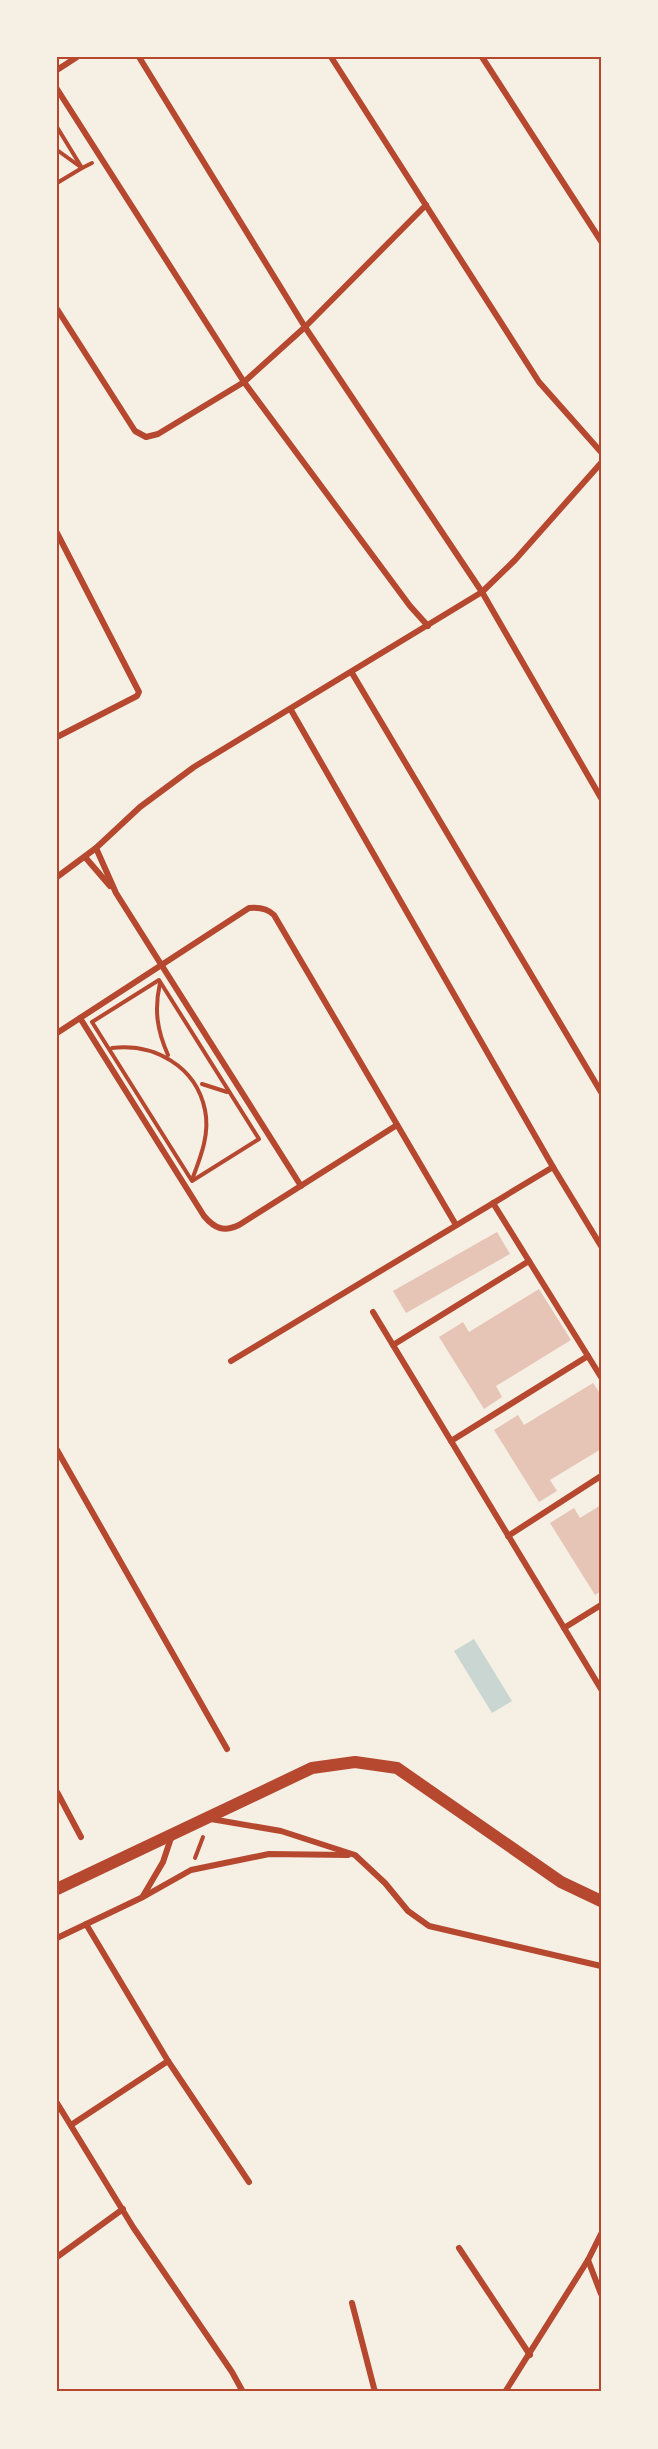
<svg xmlns="http://www.w3.org/2000/svg" width="658" height="2449" viewBox="0 0 658 2449" font-family="Helvetica,sans-serif">
<style>
.water{fill:#c9d6d2}
.building{fill:#e6c5b7}
.lines{fill:none;stroke-linecap:round;stroke-linejoin:round}
.path{stroke:#b5482f;stroke-width:4}
.minor{stroke:#b5482f;stroke-width:6}
.secondary{stroke:#b5482f;stroke-width:12}
.neatline{fill:none;stroke:#b5482f;stroke-width:2}
</style>
<rect width="100%" height="100%" fill="#f6efe4"/>
<polygon class="water" points="474,1639 512,1701 492,1713 454,1651"/>
<g class="building">
<polygon points="497,1232 510,1254 406,1313 393,1291"/>
<polygon points="539,1289 571,1340 496,1386 502,1397 484,1409 439,1337 463,1322 469,1332"/>
<polygon points="593,1383 601,1395 601,1449 550,1480 557,1491 539,1502 494,1430 518,1415 524,1425"/>
<polygon points="601,1505 601,1591 595,1595 550,1523 574,1508 580,1518"/>
</g>
<g class="lines">
<g class="path">
<polyline points="57,127 82,168 57,183"/>
<polyline points="57,150 82,168 92,163"/>
<polygon points="159,980 259,1139 192,1181 92,1022"/>
<path d="M160 983C154 1010 157 1030 168 1055"/>
<path d="M112 1048C154 1043 196 1066 205 1110 210 1133 201 1156 193 1177"/>
<polyline points="202,1084 227,1092"/>
<polyline points="195,1858 203,1837"/>
</g>
<g class="minor">
<polyline points="139,57 305,327 482,592 601,798"/>
<polyline points="331,57 539,382 601,452"/>
<polyline points="482,57 601,241"/>
<polyline points="57,70 77,57"/>
<polyline points="57,89 244,382 410,606 428,626"/>
<polyline points="57,309 135,431 146,437 158,434 244,382 305,327 426,205"/>
<polyline points="57,533 139,692 137,696 57,737"/>
<polyline points="352,673 601,1092"/>
<polyline points="291,710 553,1167 601,1246"/>
<polyline points="96,848 116,893 301,1186"/>
<polyline points="85,857 110,886"/>
<polyline points="57,877 96,848 140,807 194,767 482,592 515,560 601,463"/>
<path d="M80 1018 204 1216C215 1229 224 1232 239 1225L397 1125"/>
<path d="M57 1033 249 908C259 907 267 908 274 915L456 1225"/>
<polyline points="493,1203 601,1377"/>
<polyline points="373,1312 601,1689"/>
<polyline points="393,1345 529,1261"/>
<polyline points="231,1361 553,1167"/>
<polyline points="451,1441 588,1356"/>
<polyline points="57,1450 227,1749"/>
<polyline points="508,1536 601,1476"/>
<polyline points="564,1628 601,1605"/>
<polyline points="57,1792 81,1837"/>
<polyline points="211,1819 281,1831 355,1855 385,1883 408,1911 429,1926 601,1966"/>
<polyline points="143,1896 163,1862 172,1835"/>
<polyline points="86,1924 168,2061 249,2182"/>
<polyline points="57,1938 143,1897 191,1870 269,1854 348,1855"/>
<polyline points="57,2103 133,2227 232,2372 243,2392"/>
<polyline points="71,2125 168,2061"/>
<polyline points="459,2248 530,2355"/>
<polyline points="57,2257 123,2209"/>
<polyline points="588,2260 601,2294"/>
<polyline points="352,2303 375,2392"/>
<polyline points="505,2392 588,2260 601,2234"/>
</g>
<polyline class="secondary" points="57,1889 312,1768 355,1762 397,1768 561,1882 601,1901"/>
</g>
<rect width="658" height="2449" fill="none" stroke="#f6efe4" stroke-width="117"/>
<rect x="58" y="58" width="542" height="2332" class="neatline"/>
</svg>
